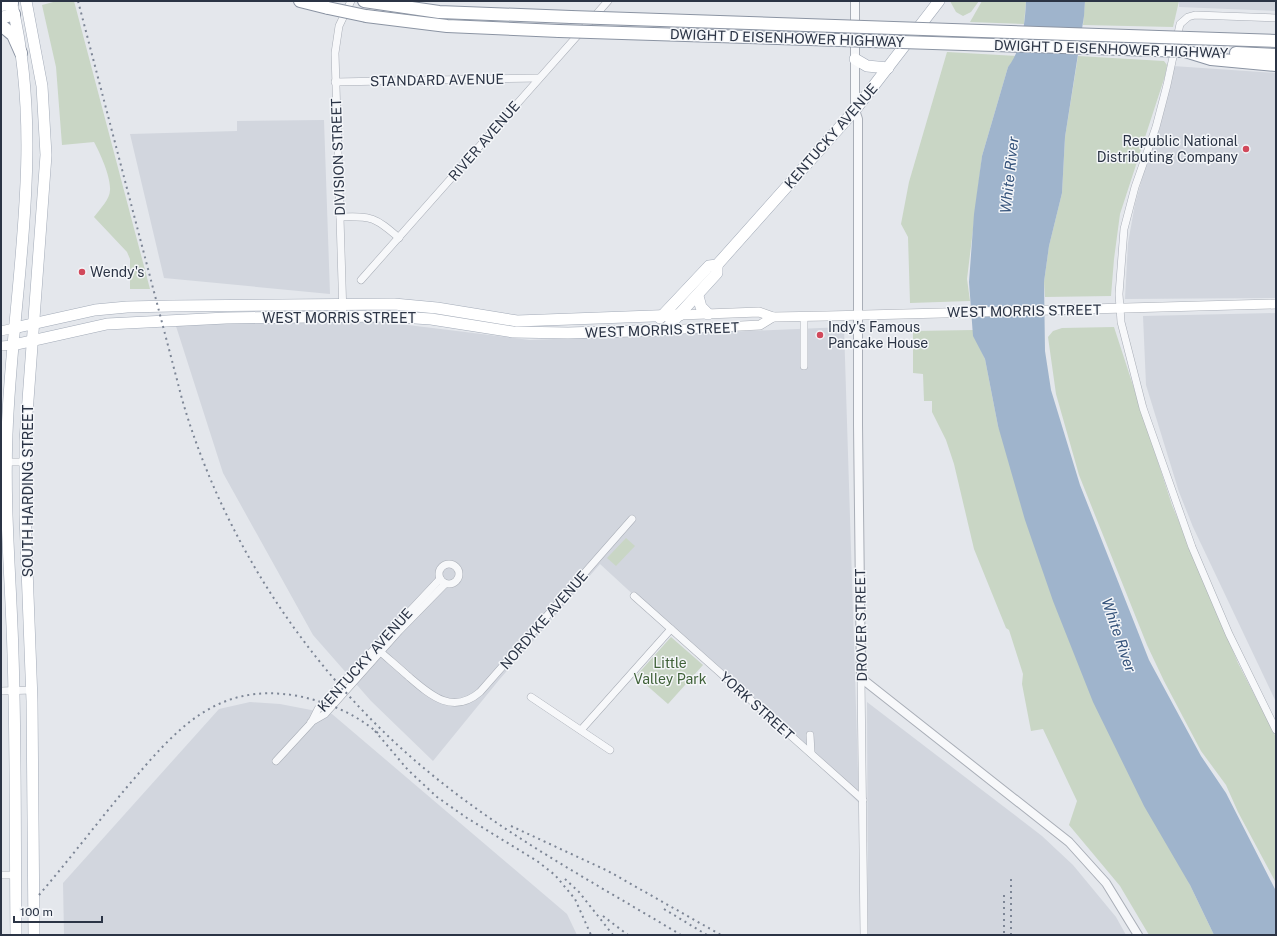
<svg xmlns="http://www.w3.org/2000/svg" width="1277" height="936" viewBox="0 0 1277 936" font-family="'Public Sans',sans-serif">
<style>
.built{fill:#d2d6de}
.green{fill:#c9d6c5}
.water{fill:#9fb4cc}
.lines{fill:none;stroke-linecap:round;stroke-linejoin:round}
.minor-casing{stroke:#a9aeb7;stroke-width:8}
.tertiary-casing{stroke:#a9aeb7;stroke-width:10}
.secondary-casing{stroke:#a9aeb7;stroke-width:10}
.primary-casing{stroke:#a3abb8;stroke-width:12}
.motorway-casing{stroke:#8b94a3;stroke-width:14}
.minor{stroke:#f7f8fa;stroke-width:7}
.tertiary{stroke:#f7f8fa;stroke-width:8}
.secondary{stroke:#fff;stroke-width:9}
.primary{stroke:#fff;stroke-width:11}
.motorway{stroke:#fff;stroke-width:12}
.rail{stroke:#7d8696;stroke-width:2;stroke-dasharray:2 4;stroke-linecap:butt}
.motorway-bridge-casing{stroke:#8b94a3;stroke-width:14;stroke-linecap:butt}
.motorway-bridge{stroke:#fff;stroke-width:12}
.poi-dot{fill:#d1495b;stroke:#f4f6f9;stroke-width:1.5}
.labels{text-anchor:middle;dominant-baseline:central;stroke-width:3;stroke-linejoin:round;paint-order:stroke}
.street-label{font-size:14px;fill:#2b3445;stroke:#f4f6f9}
.poi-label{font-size:14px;fill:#2b3445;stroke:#f4f6f9;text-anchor:start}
.park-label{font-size:14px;fill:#3f6138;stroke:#f4f6f9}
.water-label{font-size:15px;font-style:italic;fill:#34527a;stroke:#f4f6f9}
</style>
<rect width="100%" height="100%" fill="#e4e7ec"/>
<g class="built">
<polygon points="1179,1 1276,1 1276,11 1179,7"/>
<polygon points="1173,66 1276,73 1276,298 1125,299 1128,243 1135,204"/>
<polygon points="324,120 330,294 164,278 130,134 237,131 237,121"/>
<polygon points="1276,313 1276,702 1193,527 1179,492 1146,385 1143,316"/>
<polygon points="367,320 530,340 844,327 859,803 600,564 499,680 433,761 371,701 313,635 223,473 175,323"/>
<polygon points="250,702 280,704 332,714 567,914 577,935 64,935 63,883 219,709"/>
<polygon points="867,702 1042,836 1073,865 1116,917 1126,935 868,935"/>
</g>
<g class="green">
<path d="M57 1H74L150 289H130V259L127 252 94 217C100 209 110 199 110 190 111 177 100 153 94 142L62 145 56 67 42 5Z"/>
<polygon points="950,1 979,1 971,12 963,16 956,12"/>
<polygon points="982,1 1026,1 1024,24 970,22"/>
<polygon points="1085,1 1179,1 1173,27 1083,25"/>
<polygon points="947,52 1017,56 1008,67 982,156 967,279 970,301 910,303 908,237 901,224 909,182"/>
<polygon points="1078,56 1164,61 1167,65 1165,76 1120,214 1114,259 1111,296 1045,297 1044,282 1049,246 1062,193 1065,137"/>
<polygon points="1114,327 1172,505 1238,663 1276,737 1276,883 1238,812 1226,785 1201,751 1164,681 1147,645 1079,475 1056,394 1048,337 1053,331 1062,328"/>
<polygon points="973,330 974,336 985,359 998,426 1190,885 1214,935 1149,935 1120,886 1069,825 1077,801 1043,729 1031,731 1022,684 1023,674 1009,630 1006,628 974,549 954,464 946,440 932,412 932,401 924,401 923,374 913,373 913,331"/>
<polygon points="626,538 635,546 616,566 607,558"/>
<polygon points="671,637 703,665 668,704 636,676"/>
</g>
<path class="water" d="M1026 1H1085L1084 16 1065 137 1062 193 1049 246 1044 282 1045 351 1051 390 1080 485 1149 660 1201 756 1226 793 1276 891V935H1214L1190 885 1144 806 1093 702 1053 601 1025 520 998 426 985 359 973 336 969 282 974 214 982 156 1008 67C1022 49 1025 24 1026 1Z"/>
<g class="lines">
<g class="minor-casing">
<g id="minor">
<polyline points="1276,18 1195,15 1188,17 1180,24 1167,85 1156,127 1135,187 1124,229 1119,294 1121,322 1143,408 1192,547 1229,634 1276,730"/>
<polyline points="335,82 539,78"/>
<path d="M340 217C372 216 375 217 399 238"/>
<polyline points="361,280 608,1"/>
<polyline points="343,316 335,53 339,26 351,1"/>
<polyline points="804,317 804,366"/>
<polyline points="3,462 25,462"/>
<circle cx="449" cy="574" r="10"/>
<polyline points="634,596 863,800"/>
<path d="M375 647C386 657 397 666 408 676 429 694 452 716 480 692L632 519"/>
<polyline points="861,678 864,935"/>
<polyline points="1,691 32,690"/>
<polyline points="531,697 610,750"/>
<polyline points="311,722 325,714 399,631 445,584"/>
<polyline points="581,730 671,629"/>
<polyline points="810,735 811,753"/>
<polyline points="276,761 311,723 318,709 440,579"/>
<polyline points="1,875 15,875"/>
</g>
</g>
<g class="tertiary-casing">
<polyline id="tertiary" points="855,1 855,110 858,119 858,425 861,678 1069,842 1106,883 1138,935"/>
</g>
<g class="secondary-casing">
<g id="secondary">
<polyline points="680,315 759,312 773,317 827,316 1276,304"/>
<polyline points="665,330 760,325 773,317"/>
<polyline points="1,331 14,328"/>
<polyline points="1,346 13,345"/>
</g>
</g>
<g class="primary-casing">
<g id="primary">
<polyline points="26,1 42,86 46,155 25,441 25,515 32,701 34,935"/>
<path d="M12 5C46 147 12 291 7 434 4 508 11 581 13 654 16 748 15 841 16 935"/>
<polyline points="855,59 867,66 888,68"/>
<polyline points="698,296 701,307 708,314"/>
<polyline points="660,318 709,266 717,265 855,110 939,1"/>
<polyline points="14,328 95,310 127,307 172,306 394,304 437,308 517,321 680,315"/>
<polyline points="13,345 107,324 226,318 384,316 431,319 513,332 568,333 665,330 717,273 717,265"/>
</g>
</g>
<g class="motorway-casing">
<g id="motorway">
<polyline points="300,1 328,8"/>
<polyline points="364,1 439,12 571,17"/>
<polyline points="1,5 12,3"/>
<polyline points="366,16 447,26 559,31"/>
<polyline points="1,18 14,14"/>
<polyline points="1,25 13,35 21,53"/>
<polyline points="1185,51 1211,59 1276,65"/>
<polyline points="1236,53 1276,55"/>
</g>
</g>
<use href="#minor" class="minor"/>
<use href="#tertiary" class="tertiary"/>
<use href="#secondary" class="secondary"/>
<use href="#primary" class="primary"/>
<use href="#motorway" class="motorway"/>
<g class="rail">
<path d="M78 1 182 399C225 548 319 686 441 782 515 841 600 886 681 935"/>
<polyline points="375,731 408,770 437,797 467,818 537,861 555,875 575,899 591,935"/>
<polyline points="511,826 608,871 721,935"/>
<polyline points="565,879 579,892 613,935"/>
<polyline points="1011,879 1011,935"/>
<path d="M39 895C69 860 97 823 127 787 175 731 215 681 298 696 328 702 356 714 379 734"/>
<polyline points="1004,895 1004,935"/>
<polyline points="664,909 707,935"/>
<polyline points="603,916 628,935"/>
</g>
<g class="motorway-bridge-casing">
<g id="motorway-bridge">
<polyline points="328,8 366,16"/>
<polyline points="571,17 1276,41"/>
<polyline points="559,31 1185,51"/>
</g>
</g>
<use href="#motorway-bridge" class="motorway-bridge"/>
</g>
<g class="poi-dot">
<circle cx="1246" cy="149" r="4"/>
<circle cx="82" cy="272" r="4"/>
<circle cx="820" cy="335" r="4"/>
</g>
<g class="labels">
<g class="street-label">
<text transform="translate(787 38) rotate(2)">DWIGHT D EISENHOWER HIGHWAY</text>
<text transform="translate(1111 49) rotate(2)">DWIGHT D EISENHOWER HIGHWAY</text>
<text transform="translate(437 80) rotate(-1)">STANDARD AVENUE</text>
<text transform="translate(831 136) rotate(-49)">KENTUCKY AVENUE</text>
<text transform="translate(484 141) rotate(-49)">RIVER AVENUE</text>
<text transform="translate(338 157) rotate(-92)">DIVISION STREET</text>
<text transform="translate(1024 311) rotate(-1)">WEST MORRIS STREET</text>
<text x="339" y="318">WEST MORRIS STREET</text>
<text transform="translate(662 330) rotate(-2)">WEST MORRIS STREET</text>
<text transform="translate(28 491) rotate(-90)">SOUTH HARDING STREET</text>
<text transform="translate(544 620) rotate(-49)">NORDYKE AVENUE</text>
<text transform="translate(861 625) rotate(-91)">DROVER STREET</text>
<text transform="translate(365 660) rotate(-48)">KENTUCKY AVENUE</text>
<text transform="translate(757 706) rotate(42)">YORK STREET</text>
</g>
<g class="poi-label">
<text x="1238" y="141" text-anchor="end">Republic National<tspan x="1238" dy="16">Distributing Company</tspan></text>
<text x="90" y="272">Wendy's</text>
<text x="828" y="327">Indy's Famous<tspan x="828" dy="16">Pancake House</tspan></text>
</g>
<g class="park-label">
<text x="670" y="663">Little<tspan x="670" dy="16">Valley Park</tspan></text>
</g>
<g class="water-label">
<text transform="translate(1009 175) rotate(-84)">White River</text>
<text transform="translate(1119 635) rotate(71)">White River</text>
</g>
</g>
<rect width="1277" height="936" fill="none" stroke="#2b3445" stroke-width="4"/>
<path d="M14 916v6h88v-6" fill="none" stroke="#2b3445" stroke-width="2"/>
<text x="20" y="916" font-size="12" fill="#2b3445" stroke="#f4f6f9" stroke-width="3" paint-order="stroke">100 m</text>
</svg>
